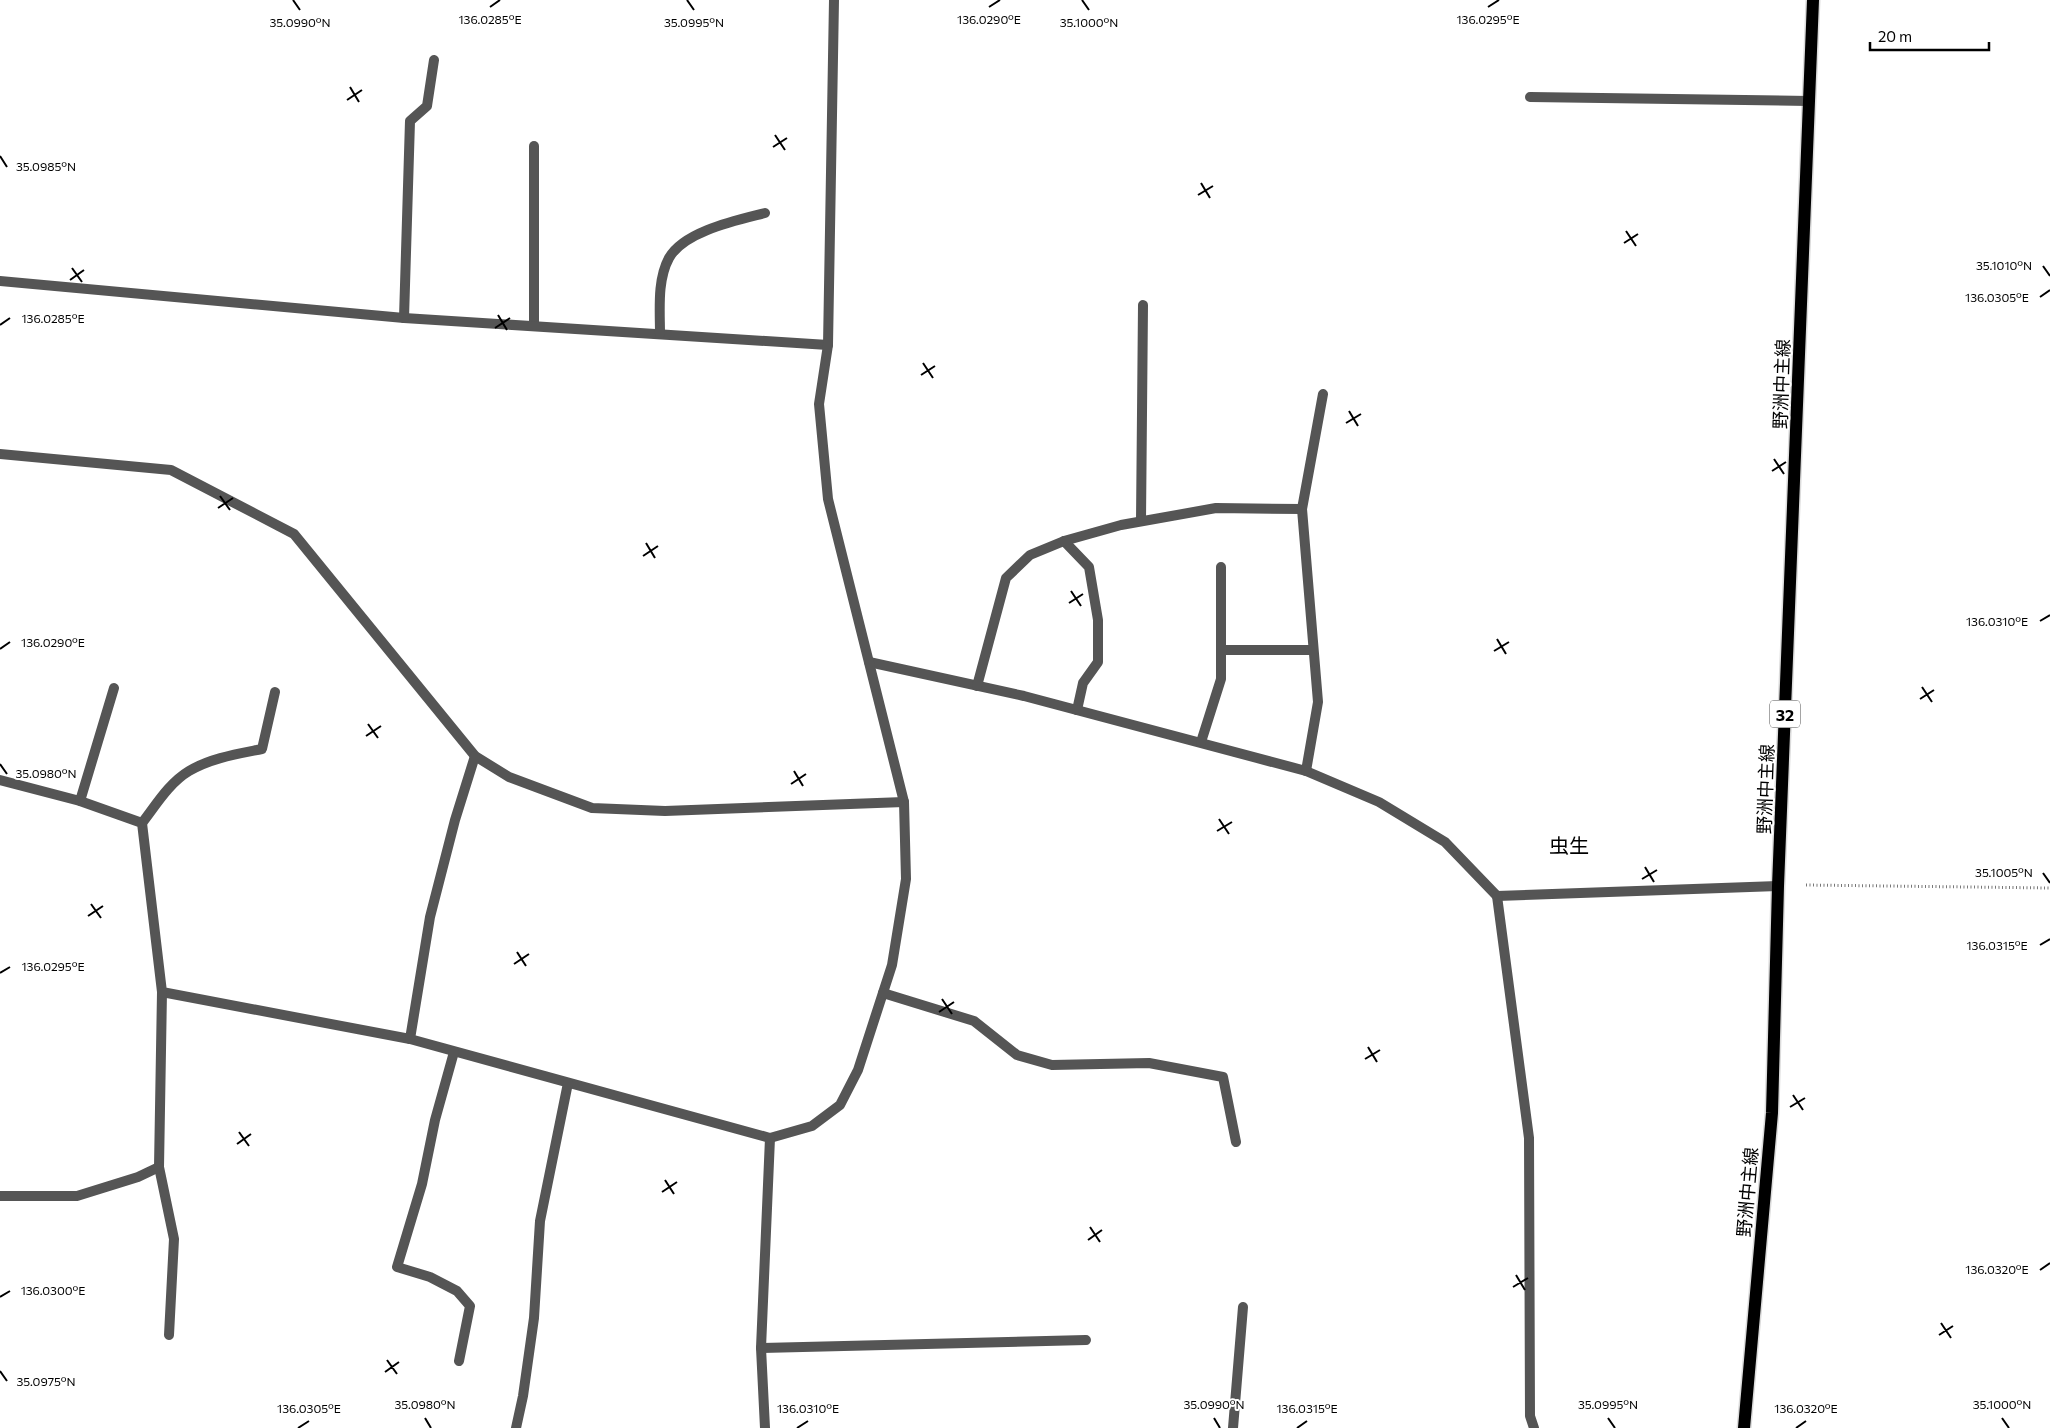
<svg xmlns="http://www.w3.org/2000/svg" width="2050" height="1428" viewBox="0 0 2050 1428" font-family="Commissioner,'Noto Sans JP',sans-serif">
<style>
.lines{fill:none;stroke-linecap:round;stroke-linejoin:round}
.primary-casing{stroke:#dbdbdb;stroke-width:15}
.path{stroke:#777;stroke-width:3;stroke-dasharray:1 2.5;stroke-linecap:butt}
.service{stroke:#555;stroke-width:10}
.minor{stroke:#555;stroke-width:10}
.primary{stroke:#000;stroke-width:12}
.ticks{fill:none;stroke:#000;stroke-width:2}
.labels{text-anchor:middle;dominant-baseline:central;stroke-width:4;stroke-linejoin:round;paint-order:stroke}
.shield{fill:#fff;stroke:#4c4c4c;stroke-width:1}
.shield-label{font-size:16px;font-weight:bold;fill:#000}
.street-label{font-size:18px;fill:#000;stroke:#fff}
.quarter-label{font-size:20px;fill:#000;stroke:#fff}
.ticks-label{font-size:12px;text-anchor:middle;fill:#000;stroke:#fff;stroke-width:4;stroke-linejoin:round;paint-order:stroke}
</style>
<rect width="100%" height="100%" fill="#fff"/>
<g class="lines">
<g class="primary-casing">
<polyline id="primary" points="1744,1428 1772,1113 1778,886 1813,0"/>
</g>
<polyline class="path" points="1806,885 2050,888"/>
<polyline class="service" points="1530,97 1809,101"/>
<g class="minor">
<polyline points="534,146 534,326"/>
<polyline points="0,281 404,318 828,345"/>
<polyline points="404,318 410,121 427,106 434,60"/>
<path d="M660 334C660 310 657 280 669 258 684 231 738 220 765 213"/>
<polyline points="0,454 171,470 294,534 475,756 509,777 592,808 665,811 904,802"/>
<polyline points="1141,521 1143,305"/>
<polyline points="1064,541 1089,567 1098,620 1098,662 1083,683 1077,710"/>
<polyline points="1221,650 1313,650"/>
<polyline points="869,662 1024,696 1306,771 1379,802 1445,842 1497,896 1778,886"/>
<polyline points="977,686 1006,578 1030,555 1064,541 1121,525 1216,508 1302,509"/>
<polyline points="1201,742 1221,679 1221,567"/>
<polyline points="1306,771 1318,702 1302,509 1323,394"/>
<polyline points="0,780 80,801 142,823 162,992 410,1039 770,1138 812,1126 840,1105 858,1070 892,965 906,879 904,802 828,499 819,404 828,345 834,0"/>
<polyline points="80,801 114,688"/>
<path d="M142 823C156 805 169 783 189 771 211 758 237 754 262 749L275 692"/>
<polyline points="1497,896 1529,1138 1530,1416 1534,1428"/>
<polyline points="162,992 159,1167 174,1239 169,1335"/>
<polyline points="883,993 974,1021 1017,1055 1052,1065 1149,1063 1223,1077 1236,1142"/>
<polyline points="410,1039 430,917 455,820 475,756"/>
<polyline points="454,1052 435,1120 422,1184 397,1267 430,1277 457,1291 470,1306 459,1361"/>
<polyline points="0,1196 77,1196 138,1177 159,1167"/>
<polyline points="761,1348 1086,1340"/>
<polyline points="516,1428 523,1396 534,1318 540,1221 568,1083"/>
<polyline points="765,1428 761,1348 770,1138"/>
<polyline points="1233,1428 1243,1307"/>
</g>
<use href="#primary" class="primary"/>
</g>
<path class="ticks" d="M293 0 300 10M687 0 694 10M1082 0 1089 10M490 7 500 0M989 7 1000 0M1488 7 1499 0M350 87 359 102M347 100 362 90M775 135 785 150M773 147 787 138M0 156 7 167M1201 183 1210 198M1198 195 1213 186M1626 231 1636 246M1624 243 1638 234M2043 266 2050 276M72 268 82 282M70 280 84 270M2040 297 2050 290M498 315 507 330M0 325 10 318M495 328 510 318M923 363 933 378M921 375 935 366M1349 411 1358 426M1346 423 1361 414M1774 459 1784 474M1772 471 1786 462M220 496 230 510M218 508 233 498M646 543 655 558M643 556 658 546M1071 591 1081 606M1069 603 1083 594M2040 621 2050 615M1497 639 1506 654M0 649 10 642M1494 651 1509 642M1922 687 1932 702M1920 699 1934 690M368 724 378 738M366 736 381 726M0 764 7 774M794 771 803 786M791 784 806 774M1219 819 1229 834M1217 831 1232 822M1645 867 1654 882M2043 873 2050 883M1642 879 1657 870M91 904 101 918M88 916 103 906M2040 945 2050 939M517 952 526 966M514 964 529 954M0 973 10 967M942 999 952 1014M939 1012 954 1002M1368 1047 1377 1062M1365 1059 1380 1050M1793 1095 1803 1110M1790 1107 1805 1098M239 1132 249 1146M237 1144 251 1134M665 1180 674 1194M662 1192 677 1182M1090 1227 1100 1242M1088 1240 1102 1230M2040 1270 2050 1263M1516 1275 1525 1290M1513 1287 1528 1278M0 1297 10 1291M1941 1323 1951 1338M1939 1335 1953 1326M387 1360 397 1374M0 1371 7 1381M385 1372 399 1362M425 1418 431 1428M1214 1418 1220 1428M1608 1418 1615 1428M2002 1418 2009 1428M298 1428 309 1421M797 1428 808 1421M1297 1428 1307 1421M1796 1428 1806 1421"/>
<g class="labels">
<rect class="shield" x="1770" y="700.5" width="30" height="27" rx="4"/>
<g class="shield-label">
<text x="1785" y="714">32</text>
</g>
<g class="street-label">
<text transform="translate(1781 384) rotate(-88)">野洲中主線</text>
<text transform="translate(1765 789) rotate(-88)">野洲中主線</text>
<text transform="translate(1747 1192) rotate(-85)">野洲中主線</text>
</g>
<g class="quarter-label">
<text x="1569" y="845">虫生</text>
</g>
</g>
<g class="ticks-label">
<text x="490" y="24">136.0285°E</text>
<text x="989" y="24">136.0290°E</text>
<text x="1488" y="24">136.0295°E</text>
<text x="300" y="27">35.0990°N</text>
<text x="694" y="27">35.0995°N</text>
<text x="1089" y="27">35.1000°N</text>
<text x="46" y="171">35.0985°N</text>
<text x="2004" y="270">35.1010°N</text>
<text x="1997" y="302">136.0305°E</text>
<text x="53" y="323">136.0285°E</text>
<text x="1997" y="626">136.0310°E</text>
<text x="53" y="647">136.0290°E</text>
<text x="46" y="778">35.0980°N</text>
<text x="2004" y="877">35.1005°N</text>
<text x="1997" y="950">136.0315°E</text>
<text x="53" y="971">136.0295°E</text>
<text x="1997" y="1274">136.0320°E</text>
<text x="53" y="1295">136.0300°E</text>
<text x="46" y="1386">35.0975°N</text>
<text x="425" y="1409">35.0980°N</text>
<text x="1214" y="1409">35.0990°N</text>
<text x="1608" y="1409">35.0995°N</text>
<text x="2002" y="1409">35.1000°N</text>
<text x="309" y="1413">136.0305°E</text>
<text x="808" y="1413">136.0310°E</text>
<text x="1307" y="1413">136.0315°E</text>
<text x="1806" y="1413">136.0320°E</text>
</g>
<path d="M1870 42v8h119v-8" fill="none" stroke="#000000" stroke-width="2.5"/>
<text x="1878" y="42" font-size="15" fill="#000000" stroke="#ffffff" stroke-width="4" paint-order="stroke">20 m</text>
</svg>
